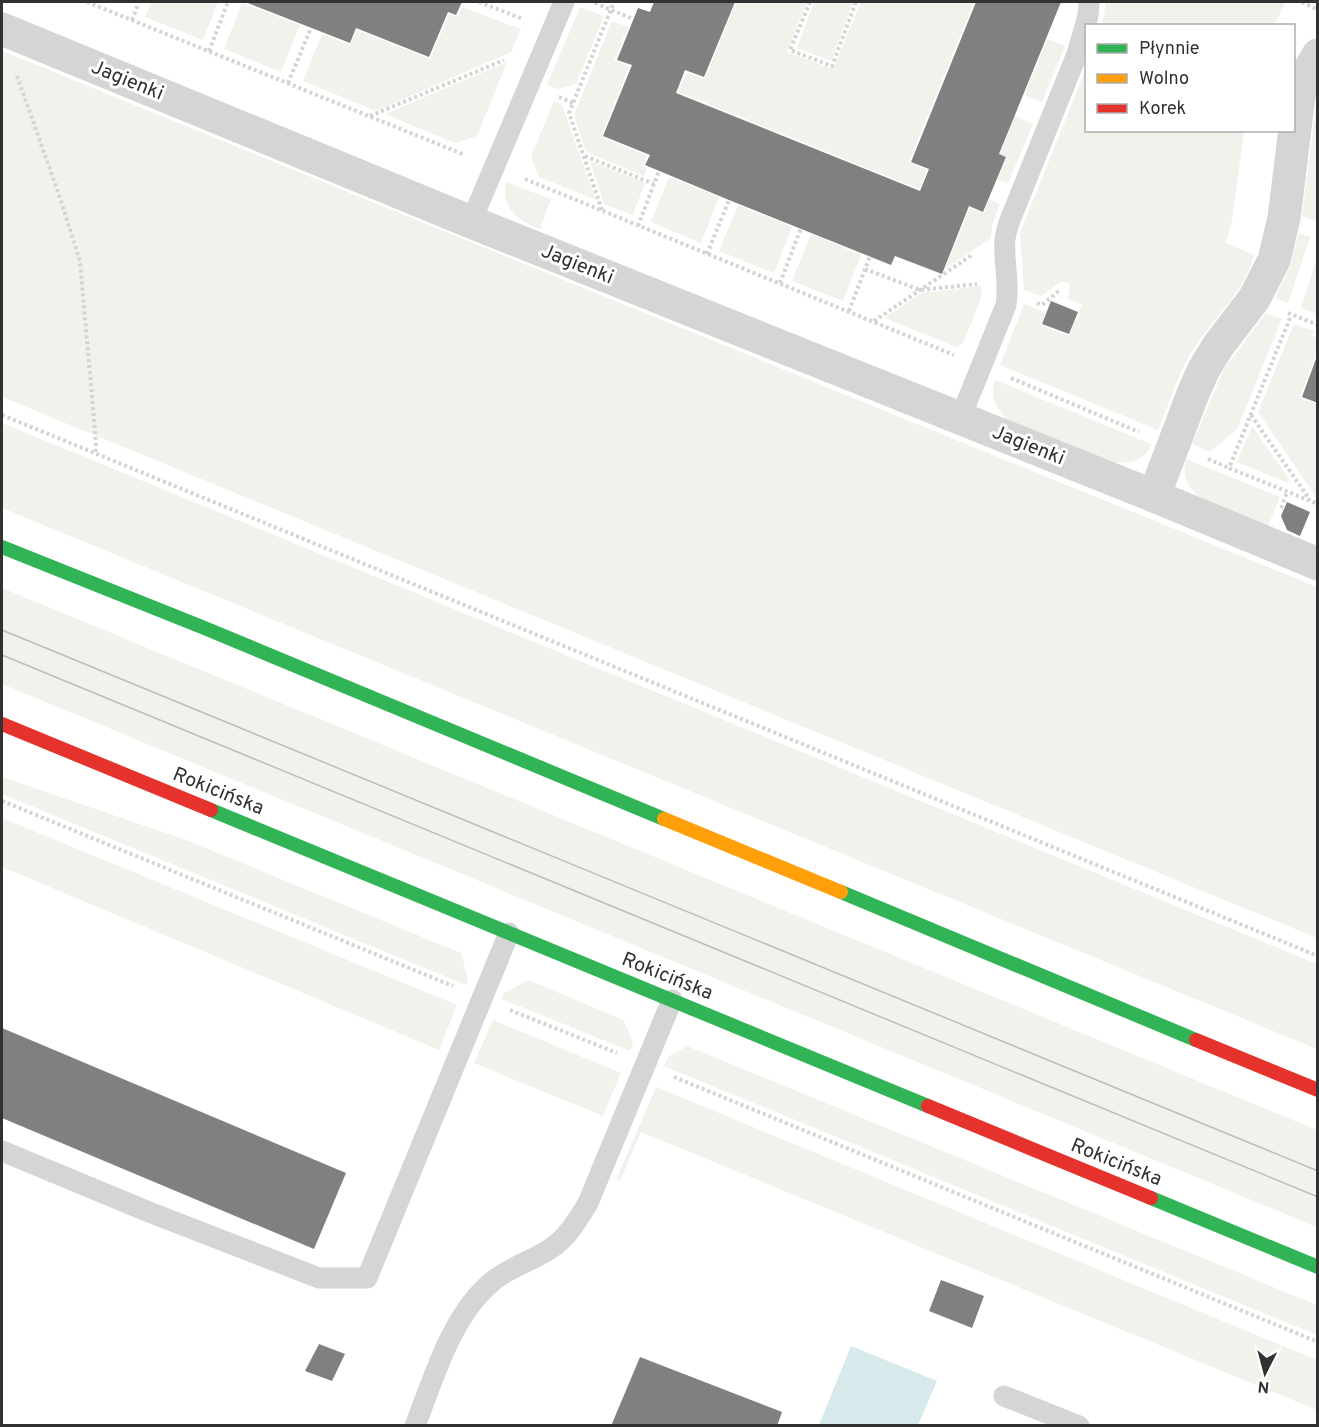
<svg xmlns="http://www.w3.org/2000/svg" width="1319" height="1427" viewBox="0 0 1319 1427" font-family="Overpass,sans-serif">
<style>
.green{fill:#f0f2eb}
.water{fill:#d8e9eb}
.building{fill:#808080}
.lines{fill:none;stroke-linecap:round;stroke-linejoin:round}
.path{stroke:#d4d4d4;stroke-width:4;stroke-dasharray:3 3;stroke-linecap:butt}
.lane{stroke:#d5d5d5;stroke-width:21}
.street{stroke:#d5d5d5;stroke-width:33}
.fast{stroke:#30b455;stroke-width:14}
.slow{stroke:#ff9f0a;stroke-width:14}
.jam{stroke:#e5322d;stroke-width:14}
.tram{stroke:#bdbdbd;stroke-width:1.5}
.labels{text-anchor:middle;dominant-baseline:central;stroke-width:6;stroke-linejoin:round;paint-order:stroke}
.street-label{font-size:20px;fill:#313131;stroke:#fff}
</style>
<rect width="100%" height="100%" fill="#fff"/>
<g class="green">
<polygon points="151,2 218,2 203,40 145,17"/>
<polygon points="736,2 807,2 787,52 833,69 861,2 974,2 909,162 927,170 919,189 678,92 687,73 705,79"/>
<polygon points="814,2 853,2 831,61 797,48"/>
<polygon points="1106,2 1286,2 1274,25 1102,25"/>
<polygon points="242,3 300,25 281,72 224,49"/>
<polygon points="462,7 521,29 511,52 376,111 303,81 322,34 350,45 357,30 430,59 449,14 458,17"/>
<polygon points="580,7 604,16 576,84 558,89 547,85"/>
<polygon points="612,21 628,27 614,60 629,67 601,137 647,156 643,166 647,169 644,176 586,152 574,115"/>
<polygon points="1047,39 1065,46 1042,102 1025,95"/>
<polygon points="2,51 1317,587 1317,938 2,397"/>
<polygon points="507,62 477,136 455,143 385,114"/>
<path d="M1086 69V130L1244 131 1232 220 1226 243 1254 255C1245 292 1210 321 1191 353 1178 374 1168 407 1158 430L1000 365 1024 304 1045 312 1041 325 1069 336 1082 305 1068 299 1070 284 1062 281 1041 296 1024 290 1020 233Z"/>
<polygon points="1317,96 1318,213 1315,221 1302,216"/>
<polygon points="554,101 562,105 596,200 539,177 531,157"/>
<polygon points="1015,116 1033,124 1008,183 997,180 1007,157 1000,154"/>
<polygon points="590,161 645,183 633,215 604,204"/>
<polygon points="669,177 719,197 701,243 651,222"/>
<path d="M506 182 551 199 540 229C517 220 501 208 506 182Z"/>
<polygon points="989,199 1000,204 992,226 991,238 945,269 970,208 984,213"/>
<polygon points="738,205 792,227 774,273 719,251"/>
<polygon points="1299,233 1310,237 1288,303 1275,298 1289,269"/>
<polygon points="811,234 861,255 843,301 792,281"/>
<polygon points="1317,257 1317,314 1301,308"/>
<polygon points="982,286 980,301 963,343 956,347 885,318 921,293"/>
<polygon points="1266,313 1282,319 1237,429 1210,452 1192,444 1224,369"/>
<polygon points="1294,324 1314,331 1312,336 1317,338 1317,351 1300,397 1317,404 1317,496 1314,494 1258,412"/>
<path d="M995 380 1151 444C1145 461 1130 464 1114 462L1008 420C996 408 989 397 995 380Z"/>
<polygon points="2,423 1317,964 1317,1049 2,508"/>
<polygon points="1252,426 1289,479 1288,483 1237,462"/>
<path d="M1186 459 1280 497 1268 526 1202 499C1187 487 1182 478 1186 459Z"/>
<polygon points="2,588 1317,1130 1317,1227 2,684"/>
<polygon points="2,777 186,840 461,953 468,979 466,985 2,794"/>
<polygon points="2,818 457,1005 439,1050 2,867"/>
<polygon points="528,980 623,1020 633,1042 630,1051 502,999 503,994"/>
<polygon points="493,1020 621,1073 603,1116 474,1063"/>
<polygon points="687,1046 1317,1305 1317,1335 664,1066 669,1056"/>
<polygon points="656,1087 1317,1360 1317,1410 641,1132 620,1181 616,1180"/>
</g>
<polygon class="water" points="851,1346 937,1381 918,1425 819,1425"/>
<g class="building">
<polygon points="245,2 462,2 456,15 448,12 429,57 356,28 350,43"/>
<polygon points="654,2 735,2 704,77 685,70 676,93 920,191 929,169 911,162 976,2 1061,2 999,154 1006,157 983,212 969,206 942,274 895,256 891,265 729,200 645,165 650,155 603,136 632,65 617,60 638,8 650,12"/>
<polygon points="1051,301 1078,312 1069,334 1042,324"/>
<polygon points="1317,356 1318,356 1318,403 1302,397"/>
<polygon points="1287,502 1310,512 1300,536 1287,530 1281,516"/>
<polygon points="2,1028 346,1173 314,1249 2,1118"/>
<polygon points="941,1280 984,1296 972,1328 929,1311"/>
<polygon points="319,1344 345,1354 332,1381 305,1371"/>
<polygon points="640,1357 782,1412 777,1426 611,1426"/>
</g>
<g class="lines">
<g class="path">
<polyline points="87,2 465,155"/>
<polyline points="479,2 523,19"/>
<polyline points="810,2 790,50 832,66 856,2"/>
<polyline points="1302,2 1318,10"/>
<polyline points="595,3 633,19"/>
<polyline points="132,20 139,2"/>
<polyline points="209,51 228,2"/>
<polyline points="17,76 58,192 80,261 96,443 95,454"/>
<polyline points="288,83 311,28"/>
<polyline points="559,97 573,103"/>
<polyline points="370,116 504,60"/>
<polyline points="585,156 654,184"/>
<polyline points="525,179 954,355"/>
<polyline points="602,210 569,113 614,2"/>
<polyline points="638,226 659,171"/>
<polyline points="707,254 729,200"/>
<polyline points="865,269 920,290 977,284"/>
<polyline points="780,283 801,228"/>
<polyline points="1037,303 1042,305 1060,290"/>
<polyline points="849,311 870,256"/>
<polyline points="1288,313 1318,325"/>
<polyline points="1290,318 1229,468 1318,504"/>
<polyline points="874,321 972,255"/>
<polyline points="1011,378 1139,432"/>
<polyline points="2,415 1318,956"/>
<polyline points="1251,415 1310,500"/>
<polyline points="1208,459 1229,468"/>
<polyline points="1281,508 1287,492"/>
<polyline points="2,801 453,986"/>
<polyline points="510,1010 617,1053"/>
<polyline points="674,1077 1318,1342"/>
</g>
<g class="lane">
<polyline points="471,222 564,2"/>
<path d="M960 419 1006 305C1010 282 1003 261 1005 239 1006 232 1008 226 1010 220L1077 54 1088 16 1089 2"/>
<polyline points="2,1151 149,1212 319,1278 367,1278 509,933"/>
<polyline points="1004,1396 1079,1426"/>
<path d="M415 1426C434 1377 452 1314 493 1281 510 1267 532 1261 550 1249 567 1238 577 1221 588 1203L672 1000"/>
</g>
<g class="street">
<polyline points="2,29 471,222 1154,496 1318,564"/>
<polyline points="1154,496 1194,391 1204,369 1218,346 1254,299 1274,260 1284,218 1299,96 1304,79 1318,55"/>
</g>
<g class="fast">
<polyline points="2,547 202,627 664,819"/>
<polyline points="211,810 928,1106"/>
<polyline points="841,892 1196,1040"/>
<polyline points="1151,1198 1318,1267"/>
</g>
<polyline class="slow" points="664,819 841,892"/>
<g class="jam">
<polyline points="2,724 211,810"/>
<polyline points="1196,1040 1318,1090"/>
<polyline points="928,1106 1151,1198"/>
</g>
<g class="tram">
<polyline points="2,630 1318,1171"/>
<polyline points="2,655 1318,1197"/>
</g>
</g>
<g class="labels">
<g class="street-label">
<text transform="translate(127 81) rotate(22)">Jagienki</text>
<text transform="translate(577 265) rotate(22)">Jagienki</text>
<text transform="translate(1028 446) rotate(22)">Jagienki</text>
<text transform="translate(218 792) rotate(22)">Rokicińska</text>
<text transform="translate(667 977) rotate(22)">Rokicińska</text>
<text transform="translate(1116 1163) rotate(22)">Rokicińska</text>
</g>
</g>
<rect width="1319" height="1427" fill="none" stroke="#313131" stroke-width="6"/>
<rect x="1085" y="24" width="210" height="108" fill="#ffffff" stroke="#adadad" stroke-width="1.5"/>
<rect x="1097" y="44" width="30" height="9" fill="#30b455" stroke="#adadad" stroke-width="1.5"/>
<text x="1139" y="54" font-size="18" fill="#313131">Płynnie</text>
<rect x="1097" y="74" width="30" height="9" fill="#ff9f0a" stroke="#adadad" stroke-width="1.5"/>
<text x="1139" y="84" font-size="18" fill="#313131">Wolno</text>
<rect x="1097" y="104" width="30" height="9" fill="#e5322d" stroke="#adadad" stroke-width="1.5"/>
<text x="1139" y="114" font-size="18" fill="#313131">Korek</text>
<g transform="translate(1265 1373) rotate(186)" stroke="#ffffff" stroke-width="4.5" paint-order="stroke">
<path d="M0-4.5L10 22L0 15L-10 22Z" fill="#313131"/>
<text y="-9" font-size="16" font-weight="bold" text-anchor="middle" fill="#313131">N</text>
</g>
</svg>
